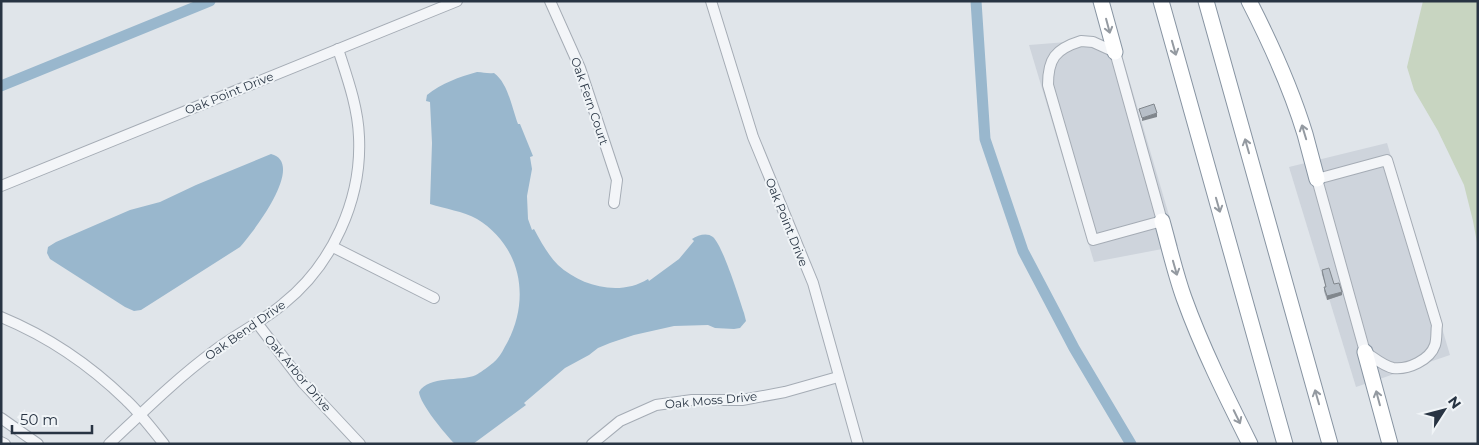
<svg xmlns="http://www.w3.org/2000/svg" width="1479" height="445" viewBox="0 0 1479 445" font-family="Montserrat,sans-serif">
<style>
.built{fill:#ced4dc}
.green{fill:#c8d5c1}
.water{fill:#99b7cd}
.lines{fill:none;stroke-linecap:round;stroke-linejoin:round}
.canal{stroke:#99b7cd;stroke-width:11}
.minor-casing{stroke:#a5acb5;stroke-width:12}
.highway-casing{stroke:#8794a2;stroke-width:17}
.minor{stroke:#f3f5f8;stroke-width:10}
.highway{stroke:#fff;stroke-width:15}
.wall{fill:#9da4ac}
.shaded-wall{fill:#80868c}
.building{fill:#b7bfc8;stroke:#80868c}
.oneway{stroke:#949aa1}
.labels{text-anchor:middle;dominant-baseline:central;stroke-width:4;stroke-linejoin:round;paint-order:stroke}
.street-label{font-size:12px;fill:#283443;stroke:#f0f4f7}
</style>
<rect width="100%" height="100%" fill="#e0e5ea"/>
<g class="built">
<polygon points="1117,38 1178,246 1094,262 1029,45"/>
<polygon points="1387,143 1450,355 1356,387 1289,167"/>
</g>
<polygon class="green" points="1423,1 1478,1 1478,248 1473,221 1464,185 1438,131 1414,90 1407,67"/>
<g class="water">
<path d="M477 72C484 72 487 74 494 73 508 83 512 108 518 124H520L533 156 530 157 532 169 527 196 528 219 532 230 534 229C541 242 548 255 558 265 581 286 619 297 648 279L649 281 679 259 694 241 692 239C698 235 707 232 713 237 723 246 739 298 744 313L746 321 740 328 734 329 715 328 708 325 674 326 634 335 610 343 598 348 589 355 565 368 524 403 526 405 473 444H455C445 434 420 404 419 392 429 375 460 382 476 375 480 373 494 363 497 359 501 355 504 348 507 343 531 298 521 246 477 219 463 211 445 209 430 204L432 143 430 102 426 101 427 95C442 83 459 77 477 72Z"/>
<path d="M271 154C307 163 252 234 240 247L141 310 134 311 125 307 50 259 47 253 48 247 56 242 130 210 160 202 196 185Z"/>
</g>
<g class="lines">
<g class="canal">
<polyline points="976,1 985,139 1023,251 1074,348 1131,444"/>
<polyline points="1,86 210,1"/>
</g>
<g class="minor-casing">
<g id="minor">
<polyline points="550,1 580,68 617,180 614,203"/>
<polyline points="711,1 753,137 813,283 858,444"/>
<path d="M1081 41 1093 42 1115 52 1162 221 1093 240 1048 85C1048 59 1055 49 1081 41Z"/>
<path d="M1387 160 1437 325C1436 331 1437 339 1435 345 1430 360 1408 370 1393 368 1383 366 1373 357 1365 352L1317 179Z"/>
<polyline points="1,186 457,1"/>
<polyline points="333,247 434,298"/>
<path d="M1 317C47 336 91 366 126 400 140 413 152 429 164 444"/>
<polyline points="257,323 303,383 360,444"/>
<polyline points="1,418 38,444"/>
<polyline points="1,442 5,444"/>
<path d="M109 444C143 412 176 379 214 351 236 334 262 322 283 304 332 265 362 200 359 137 358 107 347 77 338 49"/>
<polyline points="592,444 620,421 656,405 692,400 742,400 785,392 838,377"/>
</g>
</g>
<g class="highway-casing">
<g id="highway">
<polyline points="1101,1 1115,52"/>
<polyline points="1161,1 1285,444"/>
<polyline points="1206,1 1330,444"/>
<path d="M1249 1C1271 44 1291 88 1305 134 1309 149 1313 164 1317 179"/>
<path d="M1162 221C1169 246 1175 273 1184 298 1202 348 1226 396 1250 444"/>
<polyline points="1365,352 1390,444"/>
</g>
</g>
<use href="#minor" class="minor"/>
<use href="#highway" class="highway"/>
</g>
<polygon class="wall" points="1322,270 1334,284 1342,295 1327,300 1324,291 1324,287 1326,287 1322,274"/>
<g class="shaded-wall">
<polygon points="1157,113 1157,117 1142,121 1142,118"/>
<polygon points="1342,292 1342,295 1327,300 1327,296"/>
</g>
<g class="building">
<polygon points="1154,104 1157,113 1142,118 1139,109"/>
<polygon points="1329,268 1334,284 1339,283 1342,292 1327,296 1324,287 1326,287 1322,270"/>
</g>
<defs><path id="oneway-shaft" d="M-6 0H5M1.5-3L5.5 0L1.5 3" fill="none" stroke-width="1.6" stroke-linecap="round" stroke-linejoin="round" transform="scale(1.25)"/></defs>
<g class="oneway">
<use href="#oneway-shaft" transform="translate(1108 26) rotate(75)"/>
<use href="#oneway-shaft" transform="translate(1174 48) rotate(74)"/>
<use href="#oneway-shaft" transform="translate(1304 132) rotate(-107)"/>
<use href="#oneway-shaft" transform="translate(1247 146) rotate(-106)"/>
<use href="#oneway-shaft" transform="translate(1218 205) rotate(74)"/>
<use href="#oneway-shaft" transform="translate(1175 268) rotate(74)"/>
<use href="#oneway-shaft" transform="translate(1317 397) rotate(-106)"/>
<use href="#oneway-shaft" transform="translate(1378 398) rotate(-105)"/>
<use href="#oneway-shaft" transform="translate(1237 417) rotate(64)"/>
</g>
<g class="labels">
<g class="street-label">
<text transform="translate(229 93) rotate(-22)">Oak Point Drive</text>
<text transform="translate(590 101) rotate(71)">Oak Fern Court</text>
<text transform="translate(787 222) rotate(68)">Oak Point Drive</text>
<text transform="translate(245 330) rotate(-35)">Oak Bend Drive</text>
<text transform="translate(298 373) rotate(50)">Oak Arbor Drive</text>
<text transform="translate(711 400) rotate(-5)">Oak Moss Drive</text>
</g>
</g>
<rect width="1479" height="445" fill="none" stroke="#283443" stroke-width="5"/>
<g transform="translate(1444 410) rotate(54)" stroke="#f0f4f7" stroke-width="4" paint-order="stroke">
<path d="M0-4L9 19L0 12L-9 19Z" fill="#283443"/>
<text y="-8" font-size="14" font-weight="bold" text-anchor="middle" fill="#283443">N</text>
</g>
<path d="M12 425v8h80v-8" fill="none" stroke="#283443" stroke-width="2.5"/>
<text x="20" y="425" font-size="15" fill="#283443" stroke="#f0f4f7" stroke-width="4" paint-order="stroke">50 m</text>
</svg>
